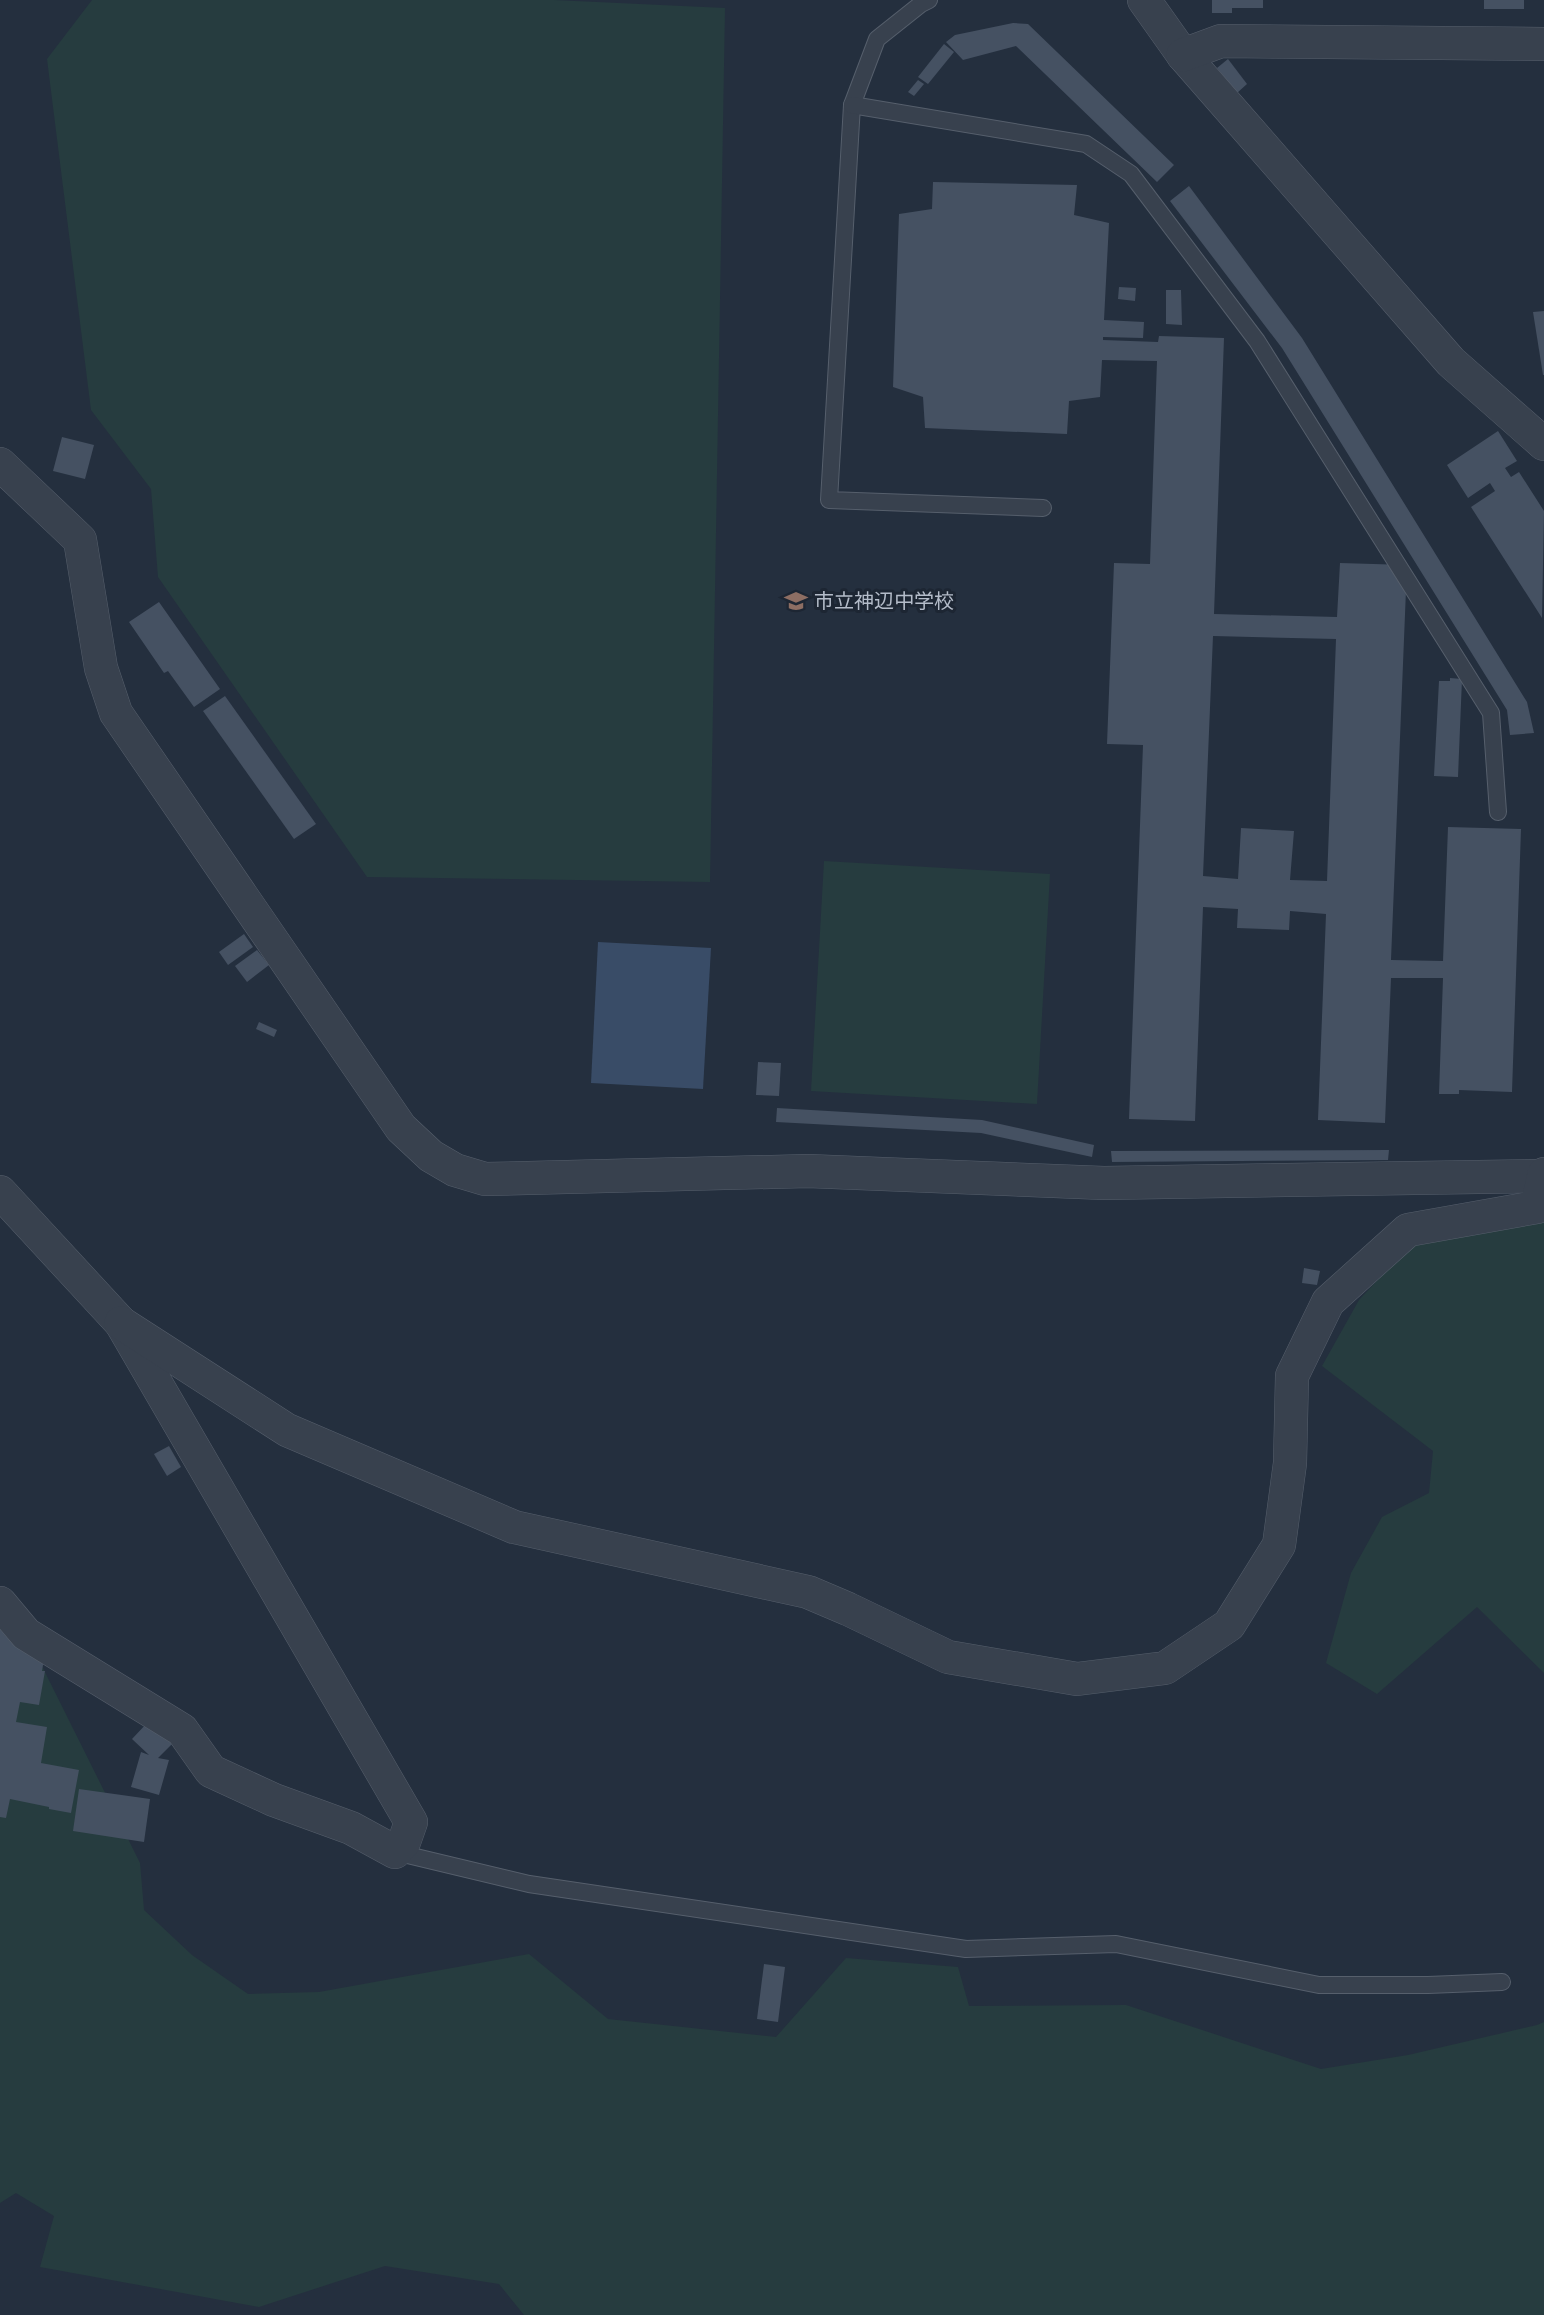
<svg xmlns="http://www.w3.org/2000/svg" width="1544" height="2315" viewBox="0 0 1544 2315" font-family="'Work Sans','Noto Sans JP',sans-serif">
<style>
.green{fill:#263c3f}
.water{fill:#394c67}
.building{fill:#455162;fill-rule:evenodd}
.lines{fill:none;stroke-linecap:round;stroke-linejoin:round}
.lane-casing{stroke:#565f6c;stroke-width:18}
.street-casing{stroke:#565f6c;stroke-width:34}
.lane{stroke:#38414e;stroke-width:16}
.street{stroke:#38414e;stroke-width:33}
.labels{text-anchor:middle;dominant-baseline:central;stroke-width:6;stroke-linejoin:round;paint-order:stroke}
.poi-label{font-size:20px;fill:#b4bcc9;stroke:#1d2633;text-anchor:start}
</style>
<rect width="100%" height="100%" fill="#242f3e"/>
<g class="green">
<polygon points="92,0 554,0 725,8 710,882 367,877 158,577 151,489 91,410 47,59"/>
<polygon points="824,861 1050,874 1037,1104 811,1091"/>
<polygon points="1544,1207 1544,1673 1477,1607 1377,1694 1326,1663 1351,1573 1382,1517 1429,1493 1433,1451 1322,1366 1359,1300 1414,1241"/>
<polygon points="0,1603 26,1634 140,1863 144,1910 192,1955 248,1994 319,1992 529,1954 608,2019 776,2037 846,1958 958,1967 969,2006 1126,2005 1321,2069 1408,2055 1537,2025 1544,2022 1544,2315 524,2315 499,2284 385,2266 259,2307 40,2267 54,2216 16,2193 0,2203"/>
</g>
<polygon class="water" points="598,942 711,948 703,1089 591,1083"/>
<g class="building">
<polygon points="1212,0 1263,0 1263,8 1232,8 1232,13 1212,13"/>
<rect x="1484" y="0" width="40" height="9"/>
<polygon points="1013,23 1028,24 1174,165 1157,182 1016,46 963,60 946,42 955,35"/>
<polygon points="944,44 954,52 928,84 918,77"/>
<polygon points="1228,59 1247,84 1237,93 1217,68"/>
<polygon points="918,80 924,84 914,96 908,92"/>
<path d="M933 182 1077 185 1074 215 1109 223 1104 320 1144 322 1143 338 1103 337V340L1158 342 1159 336 1224 338 1214 614 1337 617 1340 563 1407 565 1391 960 1443 961 1448 827 1521 829 1512 1092 1459 1090V1094H1439L1443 978H1391L1385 1123 1318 1120 1326 914 1290 911 1289 930 1237 928 1238 909 1203 907 1195 1121 1129 1119 1143 745 1107 744 1114 563 1150 564 1157 361 1102 360 1100 397 1069 401 1067 434 925 428 923 397 893 387 899 214 932 209ZM1213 636 1336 639 1327 881 1290 880 1294 831 1241 828 1238 879 1203 876Z"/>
<polygon points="1189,186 1302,338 1527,702 1534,733 1510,735 1507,710 1282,348 1170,201"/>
<polygon points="1119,287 1136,288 1135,301 1118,299"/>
<polygon points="1166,290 1181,290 1182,325 1166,324"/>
<polygon points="1544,311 1544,375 1543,375 1533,312"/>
<polygon points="1498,431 1517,461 1505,468 1511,477 1519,472 1544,511 1542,618 1471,507 1495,491 1490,483 1468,498 1447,465"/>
<polygon points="62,437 94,445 85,479 53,471"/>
<polygon points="159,602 220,689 194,707 168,671 164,673 129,622"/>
<polygon points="1450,678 1462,679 1458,777 1434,776 1439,681 1450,681"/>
<polygon points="225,696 316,824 294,839 203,711"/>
<polygon points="244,934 253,947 228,965 219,952"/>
<polygon points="257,950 269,965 247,982 235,966"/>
<polygon points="259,1022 277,1030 274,1037 256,1029"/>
<polygon points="758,1062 781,1063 779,1096 756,1095"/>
<polygon points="777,1108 982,1120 1094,1145 1092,1157 981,1133 776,1122"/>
<polygon points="1389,1150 1388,1160 1112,1162 1111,1151"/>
<polygon points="1304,1268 1320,1271 1317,1285 1302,1283"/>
<polygon points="169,1446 181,1467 167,1476 154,1454"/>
<polygon points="0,1629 47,1641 42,1671 45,1671 39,1705 20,1702 16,1722 47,1727 41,1763 79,1770 71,1813 49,1809 49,1807 10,1799 6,1818 0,1817"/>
<polygon points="148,1722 172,1744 158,1758 169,1760 159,1795 131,1787 141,1752 149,1755 132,1739"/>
<polygon points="79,1789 150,1799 144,1842 73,1831"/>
<polygon points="764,1964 785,1967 778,2022 757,2019"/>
</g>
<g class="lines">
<g class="lane-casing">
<g id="lane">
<polyline points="929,0 921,4 877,39 852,105 829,500 1043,508"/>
<polyline points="852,105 1086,144 1131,174 1257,341 1491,713 1498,812"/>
<polyline points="395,1852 529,1884 966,1949 1116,1944 1319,1985 1428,1985 1502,1982"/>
</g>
</g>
<g class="street-casing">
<g id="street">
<polyline points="1144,0 1183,55 1451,362 1544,444"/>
<polyline points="1183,55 1221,41 1544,44"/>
<polyline points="0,464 80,540 101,668 116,713 401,1128 431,1156 455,1170 485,1179 808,1171 1104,1183 1544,1176"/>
<polyline points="0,1192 121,1323 411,1822 404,1842 395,1852 351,1828 274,1800 211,1771 182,1730 26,1634 0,1603"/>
<polyline points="121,1323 287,1430 514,1527 808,1592 848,1609 948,1657 1077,1679 1165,1668 1229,1625 1279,1545 1290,1463 1292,1376 1328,1302 1408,1230 1537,1207 1544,1174"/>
</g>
</g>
<use href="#lane" class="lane"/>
<use href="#street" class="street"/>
</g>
<defs>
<g id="school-bare" transform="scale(1.8)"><path d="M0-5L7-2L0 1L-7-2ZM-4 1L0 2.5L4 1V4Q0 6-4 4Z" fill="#8d6e63" stroke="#1d2633" stroke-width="2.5" paint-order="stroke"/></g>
</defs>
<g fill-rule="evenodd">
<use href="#school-bare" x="796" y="601"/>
</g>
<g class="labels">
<g class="poi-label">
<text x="814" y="601">市立神辺中学校</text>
</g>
</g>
</svg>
